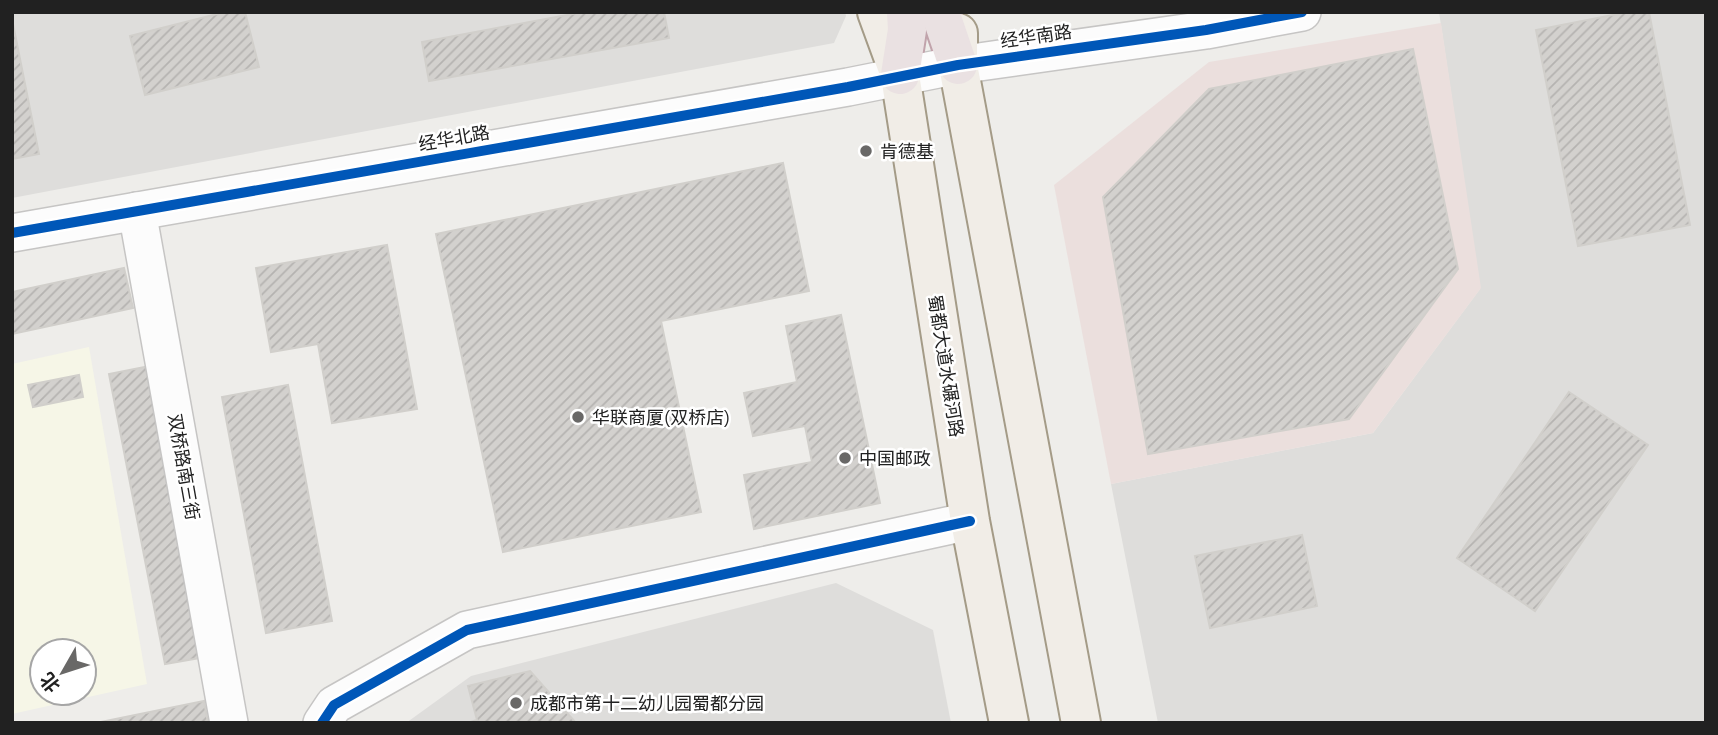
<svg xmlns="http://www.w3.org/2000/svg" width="1718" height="735" viewBox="0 0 1718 735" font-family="'IBM Plex Sans','Noto Sans SC',sans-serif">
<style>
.residential{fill:#dedddb}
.commercial{fill:#ebdfdd}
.education{fill:#f6f6e7;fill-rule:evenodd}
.building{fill:url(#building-hatch);stroke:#d1cfcb;stroke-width:2}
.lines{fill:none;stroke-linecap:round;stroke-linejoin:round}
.minor-casing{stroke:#c6c5c4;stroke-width:40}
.major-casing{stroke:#a49b87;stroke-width:42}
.highway-casing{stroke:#c1a3ab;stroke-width:42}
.minor{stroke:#fcfcfc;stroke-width:37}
.major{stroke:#f1ede7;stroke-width:38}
.highway{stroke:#eae1e2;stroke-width:38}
.cycleway-casing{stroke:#fff;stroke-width:15}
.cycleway{stroke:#0057b8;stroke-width:10}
.poi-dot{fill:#696867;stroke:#fff;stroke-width:2.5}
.labels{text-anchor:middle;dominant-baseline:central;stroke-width:5;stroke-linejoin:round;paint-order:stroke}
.street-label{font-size:18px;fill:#212121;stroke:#fff}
.poi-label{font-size:18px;fill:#212121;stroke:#fff;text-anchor:start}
</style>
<defs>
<pattern id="building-hatch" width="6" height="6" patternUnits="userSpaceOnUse" patternTransform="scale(1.75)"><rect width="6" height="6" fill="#d3d1ce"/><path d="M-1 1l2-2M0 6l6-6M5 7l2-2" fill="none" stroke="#b5b3b1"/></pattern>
</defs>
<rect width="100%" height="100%" fill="#eeedea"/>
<g class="residential">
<polygon points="12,12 845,12 846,16 834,43 12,198"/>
<polygon points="1439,12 1706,12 1706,723 1158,723 1111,484 1373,433 1480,289"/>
<polygon points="836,583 933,630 951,723 406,723 471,676"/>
</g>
<polygon class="commercial" points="1441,23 1481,288 1373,433 1111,484 1054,185 1209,62"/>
<path class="education" d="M89 347 147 684 12 714V364ZM42 651H84V693H42Z"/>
<g class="building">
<polygon points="225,12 245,12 259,67 145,95 130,36"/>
<polygon points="583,12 664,12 669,38 429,81 422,42"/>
<polygon points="1628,12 1649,12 1690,225 1578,246 1536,30"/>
<polygon points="12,19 39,154 12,159"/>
<polygon points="1413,49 1458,269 1349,419 1148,454 1103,197 1209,89"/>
<polygon points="783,163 809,291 661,321 701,512 503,552 436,234"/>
<polygon points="387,245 417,409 332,423 318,344 271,352 256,268"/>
<polygon points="124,268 133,308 12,334 12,292"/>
<polygon points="841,315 880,503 754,529 744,475 812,462 805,426 753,436 744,393 797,382 786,326"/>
<polygon points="150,366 206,657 165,664 109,374"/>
<polygon points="79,375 83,397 33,407 28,385"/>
<polygon points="288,385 332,621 266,633 222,397"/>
<polygon points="1569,392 1648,445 1535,611 1457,558"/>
<polygon points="1302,535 1317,606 1210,628 1195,556"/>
<polygon points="530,671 576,723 467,723 477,720 468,686"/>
<polygon points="204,701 208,723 96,723"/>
</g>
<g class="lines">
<g class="minor-casing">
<g id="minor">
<polyline points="137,211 229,723"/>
<polyline points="12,233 848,87 958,65 1206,30 1302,12"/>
<polyline points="322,723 334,705 467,630 970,521"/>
</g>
</g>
<g class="major-casing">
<g id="major">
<polyline points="877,12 900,75 970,521 1009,723"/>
<polyline points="958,33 958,65 1081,723"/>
</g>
</g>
<g class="highway-casing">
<g id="highway">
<polyline points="940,12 958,65"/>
<polyline points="900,75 907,30 906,12"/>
</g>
</g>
<use href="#minor" class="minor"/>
<use href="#major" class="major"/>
<use href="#highway" class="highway"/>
<g class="cycleway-casing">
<g id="cycleway">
<polyline points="12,233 848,87 958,65 1206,30 1302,12"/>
<polyline points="322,723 334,705 467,630 970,521"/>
</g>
</g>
<use href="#cycleway" class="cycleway"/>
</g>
<g class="poi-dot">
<circle cx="866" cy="151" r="7"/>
<circle cx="578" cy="417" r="7"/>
<circle cx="845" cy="458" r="7"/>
<circle cx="516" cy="703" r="7"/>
</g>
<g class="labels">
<g class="street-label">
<text transform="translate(1036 36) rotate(-8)">经华南路</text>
<text transform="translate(454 138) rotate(-10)">经华北路</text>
<text transform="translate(946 366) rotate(81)">蜀都大道水碾河路</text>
<text transform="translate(184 467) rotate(80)">双桥路南三街</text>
</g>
<g class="poi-label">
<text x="880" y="151">肯德基</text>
<text x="592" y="417">华联商厦(双桥店)</text>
<text x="859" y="458">中国邮政</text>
<text x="530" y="703">成都市第十二幼儿园蜀都分园</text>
</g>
</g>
<rect width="1718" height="735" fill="none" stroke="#212121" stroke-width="28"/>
<g transform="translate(63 672) rotate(231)"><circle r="33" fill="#ffffff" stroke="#a6a6a6" stroke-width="2"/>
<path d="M0-5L12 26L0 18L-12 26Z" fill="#696867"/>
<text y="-10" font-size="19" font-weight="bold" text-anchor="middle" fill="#212121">北</text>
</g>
</svg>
